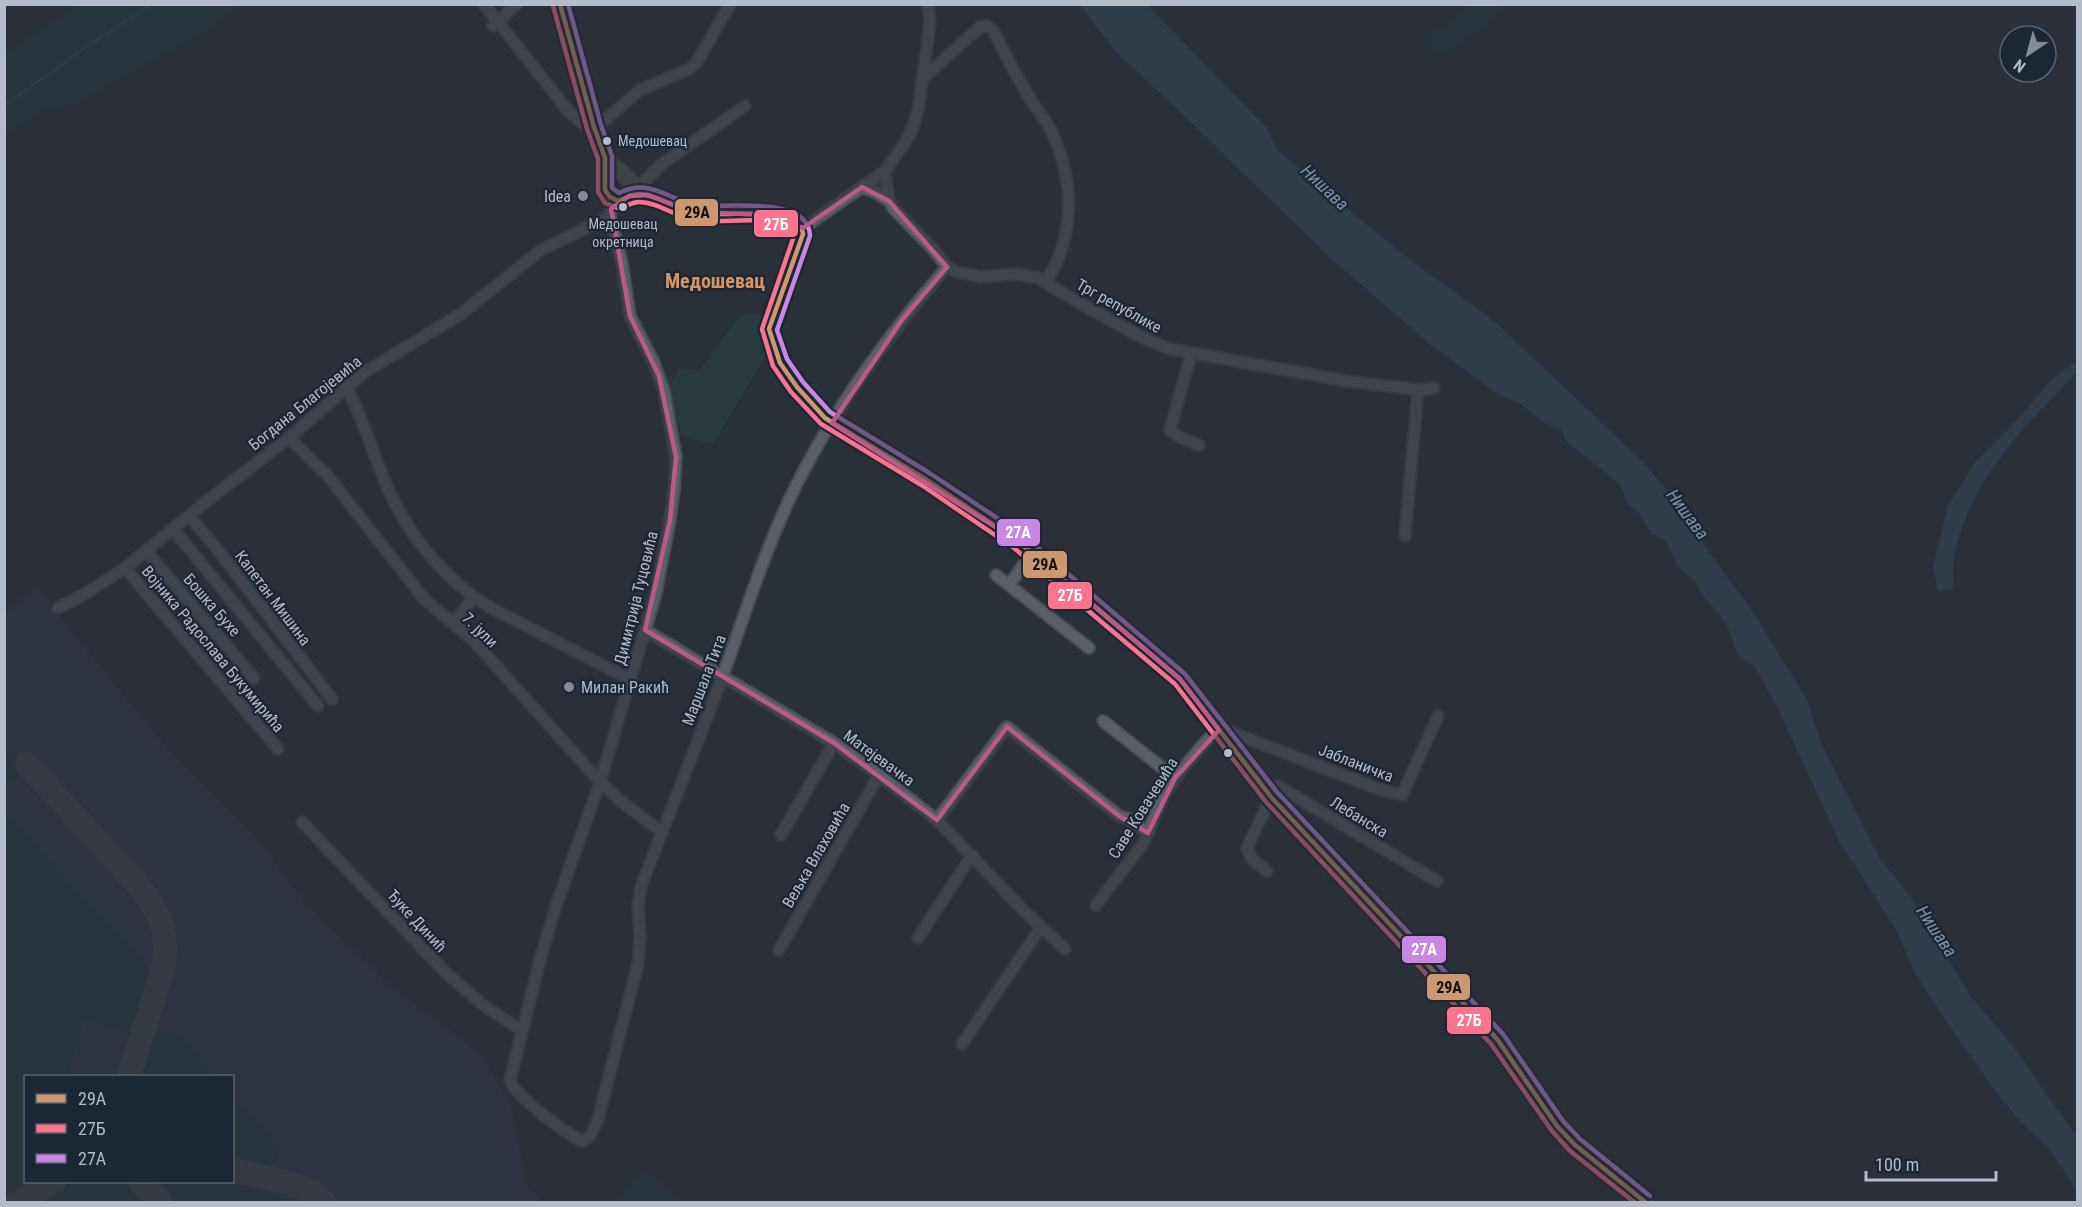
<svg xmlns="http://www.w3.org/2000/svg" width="2082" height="1207" viewBox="0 0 2082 1207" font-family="'Roboto Condensed',sans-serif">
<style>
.airport{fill:#313a48;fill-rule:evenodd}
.green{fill:#273a3e}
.water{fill:#384963}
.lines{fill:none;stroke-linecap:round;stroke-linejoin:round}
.stream{stroke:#384963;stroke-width:2}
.taxiway{stroke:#42464e;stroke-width:24}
.street-casing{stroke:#484c53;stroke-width:14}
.secondary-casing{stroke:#484c53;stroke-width:18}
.street{stroke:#5a5e66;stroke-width:10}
.secondary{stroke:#595d64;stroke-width:15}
.bus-1-casing{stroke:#1d2633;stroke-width:9}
.bus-2-casing{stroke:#1d2633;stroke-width:9}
.bus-3-casing{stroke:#1d2633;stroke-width:9}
.bus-1{stroke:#cd976f;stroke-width:4.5}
.bus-2{stroke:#fc738d;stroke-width:4.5}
.bus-3{stroke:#c787e3;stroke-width:4.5}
.marked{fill:none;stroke:#bc5a87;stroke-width:4.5;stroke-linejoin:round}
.bus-dot{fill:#b4bcc9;stroke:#1d2633;stroke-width:2}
.poi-dot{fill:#848b96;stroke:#1d2633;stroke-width:2}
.labels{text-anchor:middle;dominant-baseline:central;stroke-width:4.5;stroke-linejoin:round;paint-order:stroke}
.bus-label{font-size:14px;fill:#b4bcc9;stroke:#1d2633;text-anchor:start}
.poi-label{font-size:16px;fill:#b4bcc9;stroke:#1d2633;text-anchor:end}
.street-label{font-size:16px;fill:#b4bcc9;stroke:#1d2633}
.water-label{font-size:18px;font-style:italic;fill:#7c92b1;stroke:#1d2633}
.quarter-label{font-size:20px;font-weight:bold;fill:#d59563;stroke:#1d2633}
.line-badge{stroke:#1d2633;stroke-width:2}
.badge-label{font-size:16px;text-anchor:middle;font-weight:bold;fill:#fff}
.pale-badge-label{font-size:16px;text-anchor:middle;font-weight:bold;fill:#111}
</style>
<rect width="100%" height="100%" fill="#2a3038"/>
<path class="airport" d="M37 585 58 615 178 761 265 848 296 891 323 922 373 968 390 987 462 1039 484 1059 511 1105 526 1184 545 1202H5V614ZM26 1076H232V1182H26Z"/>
<g class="green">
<path d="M1467 4 1505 5C1483 27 1465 43 1437 56L1425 34 1452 23Z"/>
<polygon points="74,5 74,4 241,5 209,29 71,106 47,108 5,135 5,54 68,12"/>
<polygon points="740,315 767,315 767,354 714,442 704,443 681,434 665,377 674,379 678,368 700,370"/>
<polygon points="5,744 13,755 13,761 10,765 19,774 5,788"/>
<polygon points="4,812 148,966 151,973 134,1034 84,1019 68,1071 84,1076 26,1076 26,1182 37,1182 5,1200"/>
<path d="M164 1031 178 1034 215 1076H139C144 1059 145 1036 164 1031Z"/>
<path d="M232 1096C243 1108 272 1135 277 1148 281 1159 275 1168 266 1173L233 1166Z"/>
<polygon points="643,1168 686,1202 616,1202"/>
<polygon points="68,1182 131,1182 150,1202 33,1202"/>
<polygon points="152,1182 222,1182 273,1193 278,1198 277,1202 171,1202"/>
</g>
<g class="water">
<polygon points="1080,5 1147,5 1267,128 1277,150 1405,256 1493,320 1646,465 1674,500 1723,572 1751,609 1806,698 1821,743 1880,859 1910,896 1971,997 2017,1051 2063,1118 2077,1135 2077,1191 2049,1149 2016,1117 1990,1084 1944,1018 1914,971 1896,929 1840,843 1778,709 1755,667 1738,656 1728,628 1720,615 1704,598 1696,582 1678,567 1666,541 1651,533 1638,512 1627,503 1620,484 1566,441 1561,429 1548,425 1520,404 1498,394 1431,345 1336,263 1171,103 1114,50"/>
<path d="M2077 360V372C2026 425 1969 481 1954 556 1952 567 1954 578 1953 589L1938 591 1933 567 1948 505 1974 464 2014 423 2050 381Z"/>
</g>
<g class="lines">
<polyline class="stream" points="4,106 82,50 152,4"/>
<g class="taxiway">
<path d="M27 764 138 885C177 931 167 958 150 1010 143 1032 136 1054 129 1076"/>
<path d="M232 1170C261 1177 304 1181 324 1202"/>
<polyline points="141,1182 161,1202"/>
<polyline points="18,1202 54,1182"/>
</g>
<g class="street-casing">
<g id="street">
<polyline points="484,4 569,112 582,123 594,127 606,119 640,90 691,68 697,62 730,4"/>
<polyline points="493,26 517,4"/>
<path d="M922 79 980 27 986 26 993 30C1004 52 1015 74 1028 95 1035 108 1046 119 1052 133 1075 183 1075 236 1046 282"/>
<polyline points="885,171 889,201 893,208 933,249 947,267 957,272 981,277 1017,274 1038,278 1081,304 1143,338 1170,349 1346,381 1420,390 1434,388"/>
<polyline points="862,187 875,192 889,201"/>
<polyline points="638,188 662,164 745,106"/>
<path d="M609 196 611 209 610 216 622 263 630 316 654 363 664 391 676 457 674 489 670 520 656 593 600 782 558 900 541 956 510 1080C515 1096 567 1135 583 1141L591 1135 598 1119 638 964 640 936 638 904 641 887C668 815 698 744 724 672 748 606 769 536 802 474 841 399 892 330 947 267"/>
<polyline points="802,229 885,171 904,144 911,132 918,111 928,39 930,21 928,4"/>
<polyline points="1191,354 1170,430 1179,437 1199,445"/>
<path d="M347 388C364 421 374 457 389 491 411 539 446 581 491 608L631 680"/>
<polyline points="289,438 327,475 425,600 473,640 600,782 623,803 662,832"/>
<polyline points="189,516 214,545 332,699"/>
<polyline points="173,529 318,706"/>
<polyline points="1405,536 1418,390"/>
<polyline points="146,551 254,678"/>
<polyline points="125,568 278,749"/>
<polyline points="996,575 1089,648"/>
<polyline points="1010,584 1032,552"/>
<polyline points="58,608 85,594 125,568 207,501 289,438 365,372 461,314 541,250 610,216"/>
<polyline points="454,624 473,597"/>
<polyline points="645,630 834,743 879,775 937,820 1027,914 1065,949"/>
<polyline points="1103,721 1175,778"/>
<polyline points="1266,790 1270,787 1278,786 1437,881"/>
<polyline points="937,820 1007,727 1119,816 1127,818 1148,833"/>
<polyline points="302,822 444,971 483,1005 521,1030"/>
<polyline points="781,835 834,743"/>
<polyline points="1267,871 1252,859 1247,848 1271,797"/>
<polyline points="1096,905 1143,844 1162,799 1175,778 1206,741 1219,730 1228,731 1381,790 1402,795 1438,716"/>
<polyline points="918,938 972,855"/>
<polyline points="779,950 879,775"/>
<polyline points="962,1044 1041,927"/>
</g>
</g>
<g class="secondary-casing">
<g id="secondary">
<path d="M560 4 594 127 605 158V190C610 202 621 204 630 194L631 181 605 158"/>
<path d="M629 196C635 195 642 194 648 195 664 198 679 210 695 213 729 218 775 202 802 229L803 234 769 329 771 339 780 363 797 387 825 418 927 480 1019 542 1180 679 1271 797 1497 1039 1557 1126 1575 1145 1645 1202"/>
</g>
</g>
<use href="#street" class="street"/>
<use href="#secondary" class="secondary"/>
<g class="bus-1-casing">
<path id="bus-1" d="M560 4 594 127 605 158V190L610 197 618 201C626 198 631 194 640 194 659 195 675 208 693 212 732 220 766 202 802 229L803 234 769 329 780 363 797 387 825 418 927 480 1019 542 1180 679 1271 797 1497 1039 1557 1126 1575 1145 1645 1202"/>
</g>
<g class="bus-2-casing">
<path id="bus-2" d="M553 6 587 129 598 159V192L605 203 618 208C625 207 632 202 639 202 659 202 676 218 696 220 730 225 766 211 795 233L762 329 773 366 791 392 821 424 923 486 1014 548 1175 684 1266 802 1491 1044 1552 1131 1570 1151 1634 1202"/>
</g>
<g class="bus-3-casing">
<path id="bus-3" d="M568 4 601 125 612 156V188L619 193C652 177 668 201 698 205 725 209 809 194 810 236L777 330 787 359 803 382 830 412 931 474 1024 536 1185 674 1277 792 1503 1034 1563 1121 1580 1139 1650 1196"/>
</g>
<use href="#bus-1" class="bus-1"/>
<use href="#bus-2" class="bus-2"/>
<use href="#bus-3" class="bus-3"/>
</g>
<path d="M0 0H2082V1207H0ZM862 187 889 201 947 267 902 320 832 423 1019 542 1180 679 1219 730 1175 778 1148 833 1119 816 1007 727 937 820 834 743 645 630 670 520 676 457 659 376 630 316 611 209 629 196 648 195 691 212 771 215 803 228Z" fill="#2a3038" fill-opacity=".55" fill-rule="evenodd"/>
<path class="marked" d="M862 187 889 201 947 267 902 320 832 423 1019 542 1180 679 1219 730 1175 778 1148 833 1119 816 1007 727 937 820 834 743 645 630 670 520 676 457 659 376 630 316 611 209 629 196 648 195 691 212 771 215 803 228Z"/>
<g class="bus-dot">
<circle cx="607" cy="141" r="5"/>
<circle cx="623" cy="207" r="5"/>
<circle cx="1228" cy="753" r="5"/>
</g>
<g class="poi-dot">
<circle cx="583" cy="196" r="6"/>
<circle cx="569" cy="687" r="6"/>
</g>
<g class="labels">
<g class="bus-label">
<text x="618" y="141">Медошевац</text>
<text x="623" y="224" text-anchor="middle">Медошевац<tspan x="623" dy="18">окретница</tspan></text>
</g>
<g class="poi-label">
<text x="571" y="196">Idea</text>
<text x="581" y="687" text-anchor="start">Милан Ракић</text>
</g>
<g class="street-label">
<text transform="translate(1119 306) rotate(29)">Трг републике</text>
<text transform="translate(305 403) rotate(-39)">Богдана Благојевића</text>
<text transform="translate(273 598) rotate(53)">Капетан Мишина</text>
<text transform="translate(636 598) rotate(-76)">Димитрија Туцовића</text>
<text transform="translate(212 605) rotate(49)">Бошка Бухе</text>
<text transform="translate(480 630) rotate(44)">7. јули</text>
<text transform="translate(213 649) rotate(50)">Војника Радослава Букумирића</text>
<text transform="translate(704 680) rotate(-69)">Маршала Тита</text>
<text transform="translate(879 758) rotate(36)">Матејевачка</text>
<text transform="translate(1356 763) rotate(21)">Јабланичка</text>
<text transform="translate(1143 808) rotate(-58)">Саве Ковачевића</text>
<text transform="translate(1359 817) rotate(31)">Лебанска</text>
<text transform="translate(816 855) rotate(-60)">Вељка Влаховића</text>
<text transform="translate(417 921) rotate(47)">Ђуке Динић</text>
</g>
<g class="water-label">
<text transform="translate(1325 187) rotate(43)">Нишава</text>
<text transform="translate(1688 514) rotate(53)">Нишава</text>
<text transform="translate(1937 931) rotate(56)">Нишава</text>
</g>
<g class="quarter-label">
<text x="715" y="281">Медошевац</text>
</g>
</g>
<g class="line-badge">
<rect x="674" y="198" width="45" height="29" rx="6" fill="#cd976f"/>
<rect x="753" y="209" width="46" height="29" rx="6" fill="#fc738d"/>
<rect x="996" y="518" width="45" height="29" rx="6" fill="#c787e3"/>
<rect x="1022" y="550" width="46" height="29" rx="6" fill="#cd976f"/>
<rect x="1047" y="581" width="46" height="29" rx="6" fill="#fc738d"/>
<rect x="1401" y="935" width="46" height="29" rx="6" fill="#c787e3"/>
<rect x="1426" y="973" width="45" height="28" rx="6" fill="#cd976f"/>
<rect x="1446" y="1006" width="46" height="29" rx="6" fill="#fc738d"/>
</g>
<g class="badge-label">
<text x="776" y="230">27Б</text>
<text x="1018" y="538">27А</text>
<text x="1070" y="601">27Б</text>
<text x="1424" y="955">27А</text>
<text x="1469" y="1026">27Б</text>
</g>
<g class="pale-badge-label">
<text x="697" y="218">29А</text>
<text x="1045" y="570">29А</text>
<text x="1449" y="993">29А</text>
</g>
<rect width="2082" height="1207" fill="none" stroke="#b4bcc9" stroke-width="12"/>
<rect x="24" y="1075" width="210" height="108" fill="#1d2633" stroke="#59626f" stroke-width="1.5"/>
<rect x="36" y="1094" width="30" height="9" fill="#cd976f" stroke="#59626f" stroke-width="1.5"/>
<text x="78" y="1105" font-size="18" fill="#b4bcc9">29А</text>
<rect x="36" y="1124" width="30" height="9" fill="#fc738d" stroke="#59626f" stroke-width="1.5"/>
<text x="78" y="1135" font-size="18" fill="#b4bcc9">27Б</text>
<rect x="36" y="1154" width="30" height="9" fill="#c787e3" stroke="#59626f" stroke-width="1.5"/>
<text x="78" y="1165" font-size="18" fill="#b4bcc9">27А</text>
<g transform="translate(2028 54) rotate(216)"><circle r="28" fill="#1d2633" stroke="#59626f" stroke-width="1.5"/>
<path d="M0-4.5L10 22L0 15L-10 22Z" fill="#848b96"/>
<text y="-9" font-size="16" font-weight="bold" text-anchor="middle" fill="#b4bcc9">N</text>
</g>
<path d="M1866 1171v9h130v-9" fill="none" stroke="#b4bcc9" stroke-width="3"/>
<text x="1875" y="1171" font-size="18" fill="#b4bcc9" stroke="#1d2633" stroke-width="4.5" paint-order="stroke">100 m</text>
</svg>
